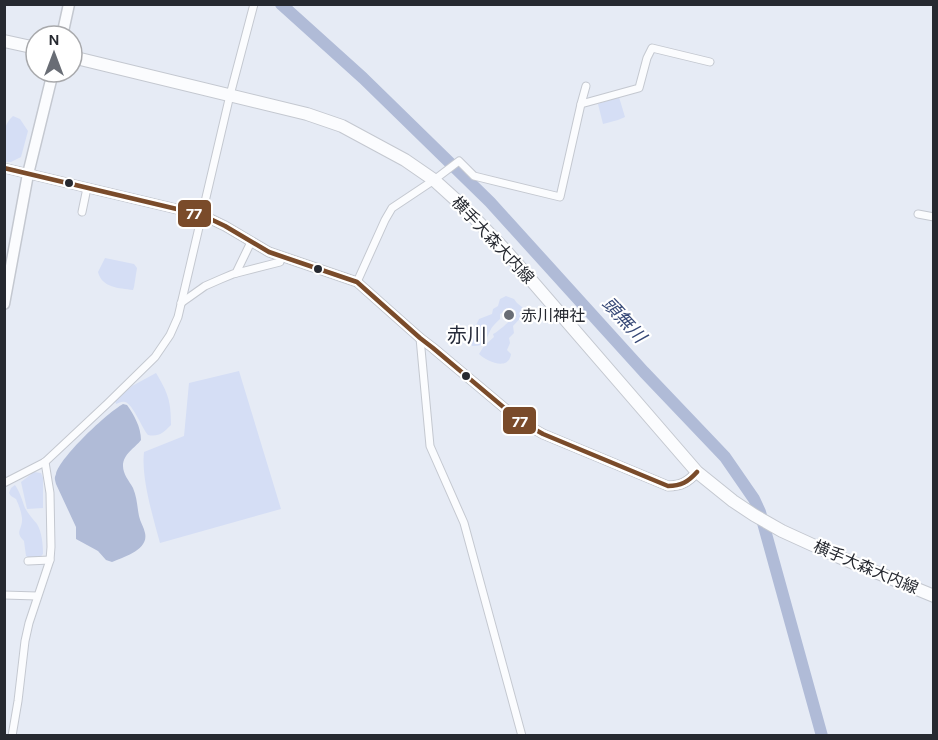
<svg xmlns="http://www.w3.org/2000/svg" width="938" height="740" viewBox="0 0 938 740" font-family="Karla,'Noto Sans JP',sans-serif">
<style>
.green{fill:#d5def5}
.water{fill:#b0bbd7}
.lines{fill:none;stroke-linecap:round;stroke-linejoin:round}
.river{stroke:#b0bbd7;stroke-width:12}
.minor-casing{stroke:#c4c8d0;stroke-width:9}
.tertiary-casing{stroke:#c4c8d0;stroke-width:11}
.secondary-casing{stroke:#c4c8d0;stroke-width:13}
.primary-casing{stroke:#c4c8d0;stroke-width:14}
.minor{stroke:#fbfcfe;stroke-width:7}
.tertiary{stroke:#fbfcfe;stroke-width:9}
.secondary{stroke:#fbfcfe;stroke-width:10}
.primary{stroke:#fbfcfe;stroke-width:12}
.bus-1-casing{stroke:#fff;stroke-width:9}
.bus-1{stroke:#7a4b2a;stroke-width:4.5}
.bus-dot{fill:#262930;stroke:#fff;stroke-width:2}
.poi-dot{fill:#696d75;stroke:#fff;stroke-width:2}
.labels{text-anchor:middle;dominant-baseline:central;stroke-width:4.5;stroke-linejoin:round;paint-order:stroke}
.street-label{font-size:16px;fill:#262930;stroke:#fff}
.poi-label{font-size:16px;fill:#262930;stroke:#fff;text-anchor:start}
.water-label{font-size:18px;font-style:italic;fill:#354776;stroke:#fff}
.quarter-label{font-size:20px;fill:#262b3a;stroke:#fff}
.line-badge{stroke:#fff;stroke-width:2}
.badge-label{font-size:16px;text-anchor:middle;font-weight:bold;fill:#fff}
</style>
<rect width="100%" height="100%" fill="#e6ebf5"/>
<g class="green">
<polygon points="619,97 625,117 618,120 603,124 598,104"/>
<path d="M13 116 20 119 28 131 21 157 11 162H5C4 146 0 127 13 116Z"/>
<path d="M105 258 134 264 137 268 134 287 133 290C119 288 102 288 98 272Z"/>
<path d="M506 296 514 299 517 303 527 311 513 326 514 333 509 338 510 343 507 350 511 354C509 371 487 362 479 354L484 346 494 337 493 334C499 331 513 319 516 312L515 310 510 309 500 314V319C496 323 492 326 490 331 486 340 484 347 472 346L468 337V328L470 325H476L479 319 492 314 493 309 498 306 500 299Z"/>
<path d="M239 371 281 509 160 543C153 517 141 478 144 452L184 436 189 383Z"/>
<path d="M156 373C168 393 171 401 171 425 163 433 159 437 148 435 142 428 133 404 125 402 122 401 119 403 116 404L115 401 132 386Z"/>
<polygon points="34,472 41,473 43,478 43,508 27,509 21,482"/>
<path d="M15 485C20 492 22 500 25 508 29 515 33 519 37 524 42 532 43 545 43 554L40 557 30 558 26 556 24 541C14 532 23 529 22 518 21 511 19 505 16 499L11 496 9 493 11 488Z"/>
</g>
<path class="water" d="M123 404 127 405C134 415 141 427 141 440 135 448 123 454 123 466 123 474 129 481 133 488 137 497 137 506 139 516 140 522 144 527 145 533 149 550 123 557 112 562L106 560 98 551 76 539V527L56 484C55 479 54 479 56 474 60 457 107 413 123 404Z"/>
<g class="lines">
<polyline class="river" points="281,4 363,78 490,202 644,372 725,457 754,499 760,512 822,736"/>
<g class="minor-casing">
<g id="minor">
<polyline points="581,104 586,86"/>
<polyline points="82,212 87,188"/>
<polyline points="918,214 934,217"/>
<polyline points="236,273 251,242"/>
<polyline points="357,282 385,220 392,208 434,180 459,161 474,176 560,197 581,104 639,88 647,58 652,48 710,62"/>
<polyline points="181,303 205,286 221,279 233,274 280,262 281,257"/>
<polyline points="420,338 430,446 464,523 522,736"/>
<polyline points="4,483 45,462 108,403 155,357 170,335 178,317 230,95 254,4"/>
<polyline points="28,561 50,560"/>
<polyline points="4,595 37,596"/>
<polyline points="12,736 18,701 25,641 29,623 50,560 51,547 50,493 45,462"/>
</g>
</g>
<g class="tertiary-casing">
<path id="tertiary" d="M4 168 202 215 225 226 269 252 357 282 420 338 433 348 520 421 543 434 668 486C681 486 688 482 697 472"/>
</g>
<g class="secondary-casing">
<g id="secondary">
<polyline points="62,36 69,4"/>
<polyline points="4,304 28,174 53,72"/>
</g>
</g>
<g class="primary-casing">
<g id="primary">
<polyline points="4,41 36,48"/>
<polyline points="72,57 307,114 342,126 405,160 434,180 466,209 506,251 697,472 733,501 754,515 782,531 839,557 934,596"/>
</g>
</g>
<use href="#minor" class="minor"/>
<use href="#tertiary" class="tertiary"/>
<use href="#secondary" class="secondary"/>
<use href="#primary" class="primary"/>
<g class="bus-1-casing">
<path id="bus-1" d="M4 168 202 215 225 226 269 252 357 282 420 338 433 348 520 421 543 434 668 486C681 486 688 482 697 472"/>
</g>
<use href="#bus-1" class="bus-1"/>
</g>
<g class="bus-dot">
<circle cx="69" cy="183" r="5"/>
<circle cx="318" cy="269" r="5"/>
<circle cx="466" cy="376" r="5"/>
</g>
<circle class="poi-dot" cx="509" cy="315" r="6"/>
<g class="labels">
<g class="street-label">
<text transform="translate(493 240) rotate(47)">横手大森大内線</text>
<text transform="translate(866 567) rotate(23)">横手大森大内線</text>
</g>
<g class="poi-label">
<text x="521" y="315">赤川神社</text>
</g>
<g class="water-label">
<text transform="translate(624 320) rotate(47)">頭無川</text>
</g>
<g class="quarter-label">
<text x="467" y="335">赤川</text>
</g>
</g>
<g class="line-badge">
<rect x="177" y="199" width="35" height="29" rx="6" fill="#7a4b2a"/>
<rect x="502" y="406" width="35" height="29" rx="6" fill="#7a4b2a"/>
</g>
<g class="badge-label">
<text x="194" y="219">77</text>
<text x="520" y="427">77</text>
</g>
<rect width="938" height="740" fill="none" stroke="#262930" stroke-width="12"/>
<g transform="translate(54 54)"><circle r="28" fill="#ffffff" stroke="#a8a9ac" stroke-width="1.5"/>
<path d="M0-4.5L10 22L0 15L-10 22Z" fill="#696d75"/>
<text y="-9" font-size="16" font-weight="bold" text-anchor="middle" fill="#262930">N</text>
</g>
</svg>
